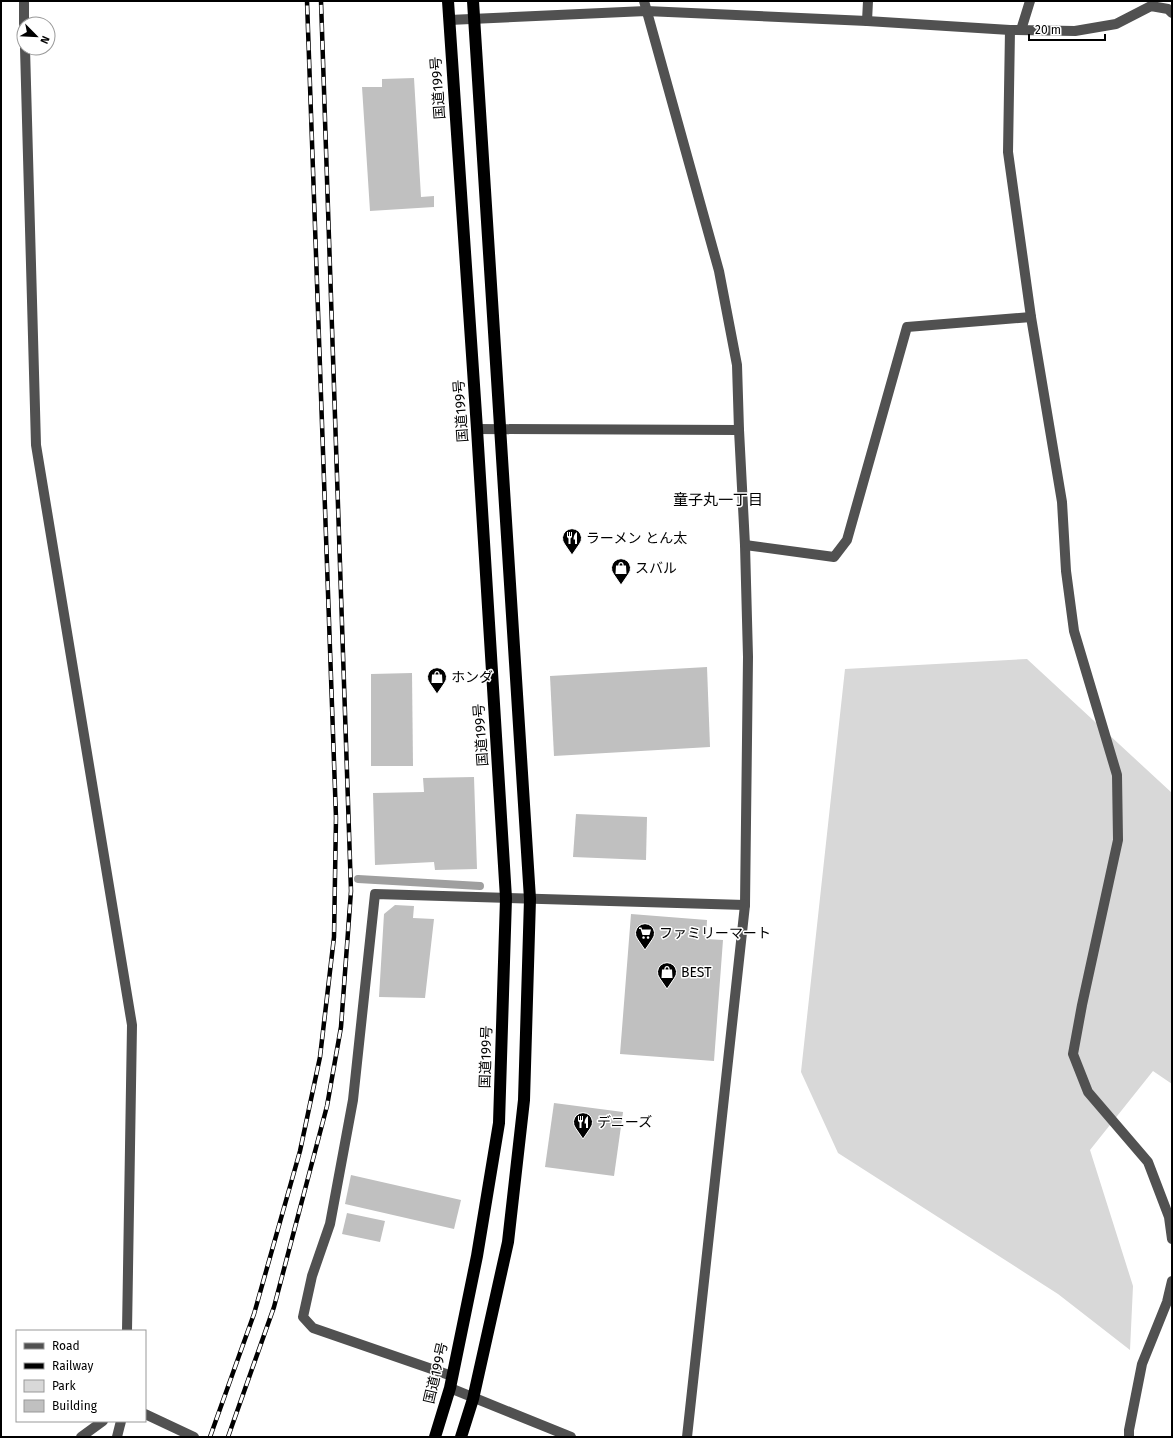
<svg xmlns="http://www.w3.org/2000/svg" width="1173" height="1438" viewBox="0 0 1173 1438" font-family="'Fira Sans','Noto Sans JP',sans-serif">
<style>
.green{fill:#d8d8d8}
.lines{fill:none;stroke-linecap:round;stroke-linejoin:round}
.stream{stroke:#9f9f9f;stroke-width:8}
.building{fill:#c0c0c0}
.minor{stroke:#515151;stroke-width:10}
.highway{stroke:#000;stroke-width:12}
.rail-casing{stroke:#000;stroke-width:4.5}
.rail{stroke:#fff;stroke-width:3;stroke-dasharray:9;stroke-linecap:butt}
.labels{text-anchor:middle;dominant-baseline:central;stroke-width:3;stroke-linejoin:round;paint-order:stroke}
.street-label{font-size:14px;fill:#000;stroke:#fff}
.poi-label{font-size:14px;fill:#000;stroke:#fff;text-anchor:start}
.neighbourhood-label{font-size:15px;fill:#000;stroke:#fff}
</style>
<rect width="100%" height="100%" fill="#fff"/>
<polygon class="green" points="1027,659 1172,793 1172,1084 1153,1071 1090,1150 1133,1286 1130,1350 1058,1294 838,1153 801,1072 845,669"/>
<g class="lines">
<polyline class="stream" points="358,879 480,886"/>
</g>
<g class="building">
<polygon points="414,78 421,197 434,196 434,207 370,211 362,87 382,87 382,79"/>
<polygon points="707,667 710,747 554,756 550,676"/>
<polygon points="412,673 413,766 371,766 371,674"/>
<polygon points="474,777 477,869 435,870 434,862 375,865 373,793 424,792 423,778"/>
<polygon points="576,814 647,817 646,860 573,857"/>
<polygon points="395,905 414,906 413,918 434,919 425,998 379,997 384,914"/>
<polygon points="631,914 707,920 706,939 723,940 714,1061 620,1054"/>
<polygon points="554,1103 623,1112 614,1176 545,1167"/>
<polygon points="351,1175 461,1200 454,1229 345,1204"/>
<polygon points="347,1213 385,1221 380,1242 342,1234"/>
</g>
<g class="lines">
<g class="minor">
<polyline points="24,1 24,24"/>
<polyline points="644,1 719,271 737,365 739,430 745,545 748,657 745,905 687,1437"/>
<polyline points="449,20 646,11 867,21 1010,30 1075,31 1116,24 1151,6 1168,9 1172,13"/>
<polyline points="867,21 868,1"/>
<polyline points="1010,30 1008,152 1031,317 1062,502 1066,571 1074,631 1117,775 1118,840 1082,1005 1073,1054 1088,1092 1148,1162 1169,1217 1172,1239"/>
<polyline points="1021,30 1030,1"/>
<polyline points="25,48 36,445 132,1025 127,1331"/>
<polyline points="477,429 739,430"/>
<polyline points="745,545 834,557 847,540 907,327 1031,317"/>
<polyline points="452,1376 313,1328 303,1317 312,1276 330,1224 353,1100 375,894 745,905"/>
<polyline points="450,1388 571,1437"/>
<polyline points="145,1414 194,1437"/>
<polyline points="81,1437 103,1421"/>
<polyline points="117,1437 121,1421"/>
<polyline points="1129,1437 1129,1430 1142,1364 1167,1302 1172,1281"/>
</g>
<g class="highway">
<polyline points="435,1437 450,1388 477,1256 499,1123 506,898 477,429 448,1"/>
<polyline points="461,1437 473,1399 508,1242 524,1100 530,899 473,1"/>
</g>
<g class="rail-casing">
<g id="rail">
<polyline points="210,1437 254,1314 300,1151 320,1057 334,937 336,818 307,1"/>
<polyline points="228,1437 274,1307 327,1106 341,1027 351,891 321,1"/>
</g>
</g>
<use href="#rail" class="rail"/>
</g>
<defs>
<g id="restaurant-pin" transform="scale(1)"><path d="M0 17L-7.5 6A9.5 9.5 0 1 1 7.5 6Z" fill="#000" stroke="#fff"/><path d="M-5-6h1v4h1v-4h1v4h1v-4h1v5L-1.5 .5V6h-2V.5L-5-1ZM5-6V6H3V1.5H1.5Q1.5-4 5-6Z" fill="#fff"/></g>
<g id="shop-pin" transform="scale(1)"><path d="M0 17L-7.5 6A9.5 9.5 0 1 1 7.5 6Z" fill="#000" stroke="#fff"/><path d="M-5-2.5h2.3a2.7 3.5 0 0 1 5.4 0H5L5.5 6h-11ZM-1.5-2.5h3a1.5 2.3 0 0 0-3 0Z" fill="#fff"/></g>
<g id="supermarket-pin" transform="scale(1)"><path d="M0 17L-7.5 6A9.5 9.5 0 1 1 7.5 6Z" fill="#000" stroke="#fff"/><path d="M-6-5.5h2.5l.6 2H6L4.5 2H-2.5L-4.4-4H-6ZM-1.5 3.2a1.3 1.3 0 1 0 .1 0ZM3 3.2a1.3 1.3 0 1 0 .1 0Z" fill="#fff"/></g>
</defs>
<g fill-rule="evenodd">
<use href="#restaurant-pin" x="572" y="538"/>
<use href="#shop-pin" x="621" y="568"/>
<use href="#shop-pin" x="437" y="677"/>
<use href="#supermarket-pin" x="645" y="933"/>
<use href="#shop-pin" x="667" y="972"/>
<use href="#restaurant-pin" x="583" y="1122"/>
</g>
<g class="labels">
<g class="street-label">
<text transform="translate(438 88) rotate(-94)">国道199号</text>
<text transform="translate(461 411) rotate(-94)">国道199号</text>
<text transform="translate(481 735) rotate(-94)">国道199号</text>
<text transform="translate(486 1057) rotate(-88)">国道199号</text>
<text transform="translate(436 1373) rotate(-77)">国道199号</text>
</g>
<g class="poi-label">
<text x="586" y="538">ラーメン とん太</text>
<text x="635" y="568">スバル</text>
<text x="451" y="677">ホンダ</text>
<text x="659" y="933">ファミリーマート</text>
<text x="681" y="972">BEST</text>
<text x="597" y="1122">デニーズ</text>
</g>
<g class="neighbourhood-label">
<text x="718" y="500">童子丸一丁目</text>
</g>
</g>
<rect width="1173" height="1438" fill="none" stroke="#000000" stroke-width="4"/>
<rect x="16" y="1330" width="130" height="92" fill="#ffffff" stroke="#999999"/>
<rect x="24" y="1343" width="20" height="6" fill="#515151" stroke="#999999"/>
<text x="52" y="1350" font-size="12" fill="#000000">Road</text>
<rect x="24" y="1363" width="20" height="6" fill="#000000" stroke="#999999"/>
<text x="52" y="1370" font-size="12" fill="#000000">Railway</text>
<rect x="24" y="1380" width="20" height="12" fill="#d8d8d8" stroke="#999999"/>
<text x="52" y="1390" font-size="12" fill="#000000">Park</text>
<rect x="24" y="1400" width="20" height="12" fill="#c0c0c0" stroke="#999999"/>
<text x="52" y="1410" font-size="12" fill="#000000">Building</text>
<g transform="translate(36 36) rotate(114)"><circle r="19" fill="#ffffff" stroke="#999999"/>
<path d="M0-3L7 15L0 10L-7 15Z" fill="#000000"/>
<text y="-6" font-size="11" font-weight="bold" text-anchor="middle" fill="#000000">N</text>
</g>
<path d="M1029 34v6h76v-6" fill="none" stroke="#000000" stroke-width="2"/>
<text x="1035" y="34" font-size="12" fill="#000000" stroke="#ffffff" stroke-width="3" paint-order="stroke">20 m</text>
</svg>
